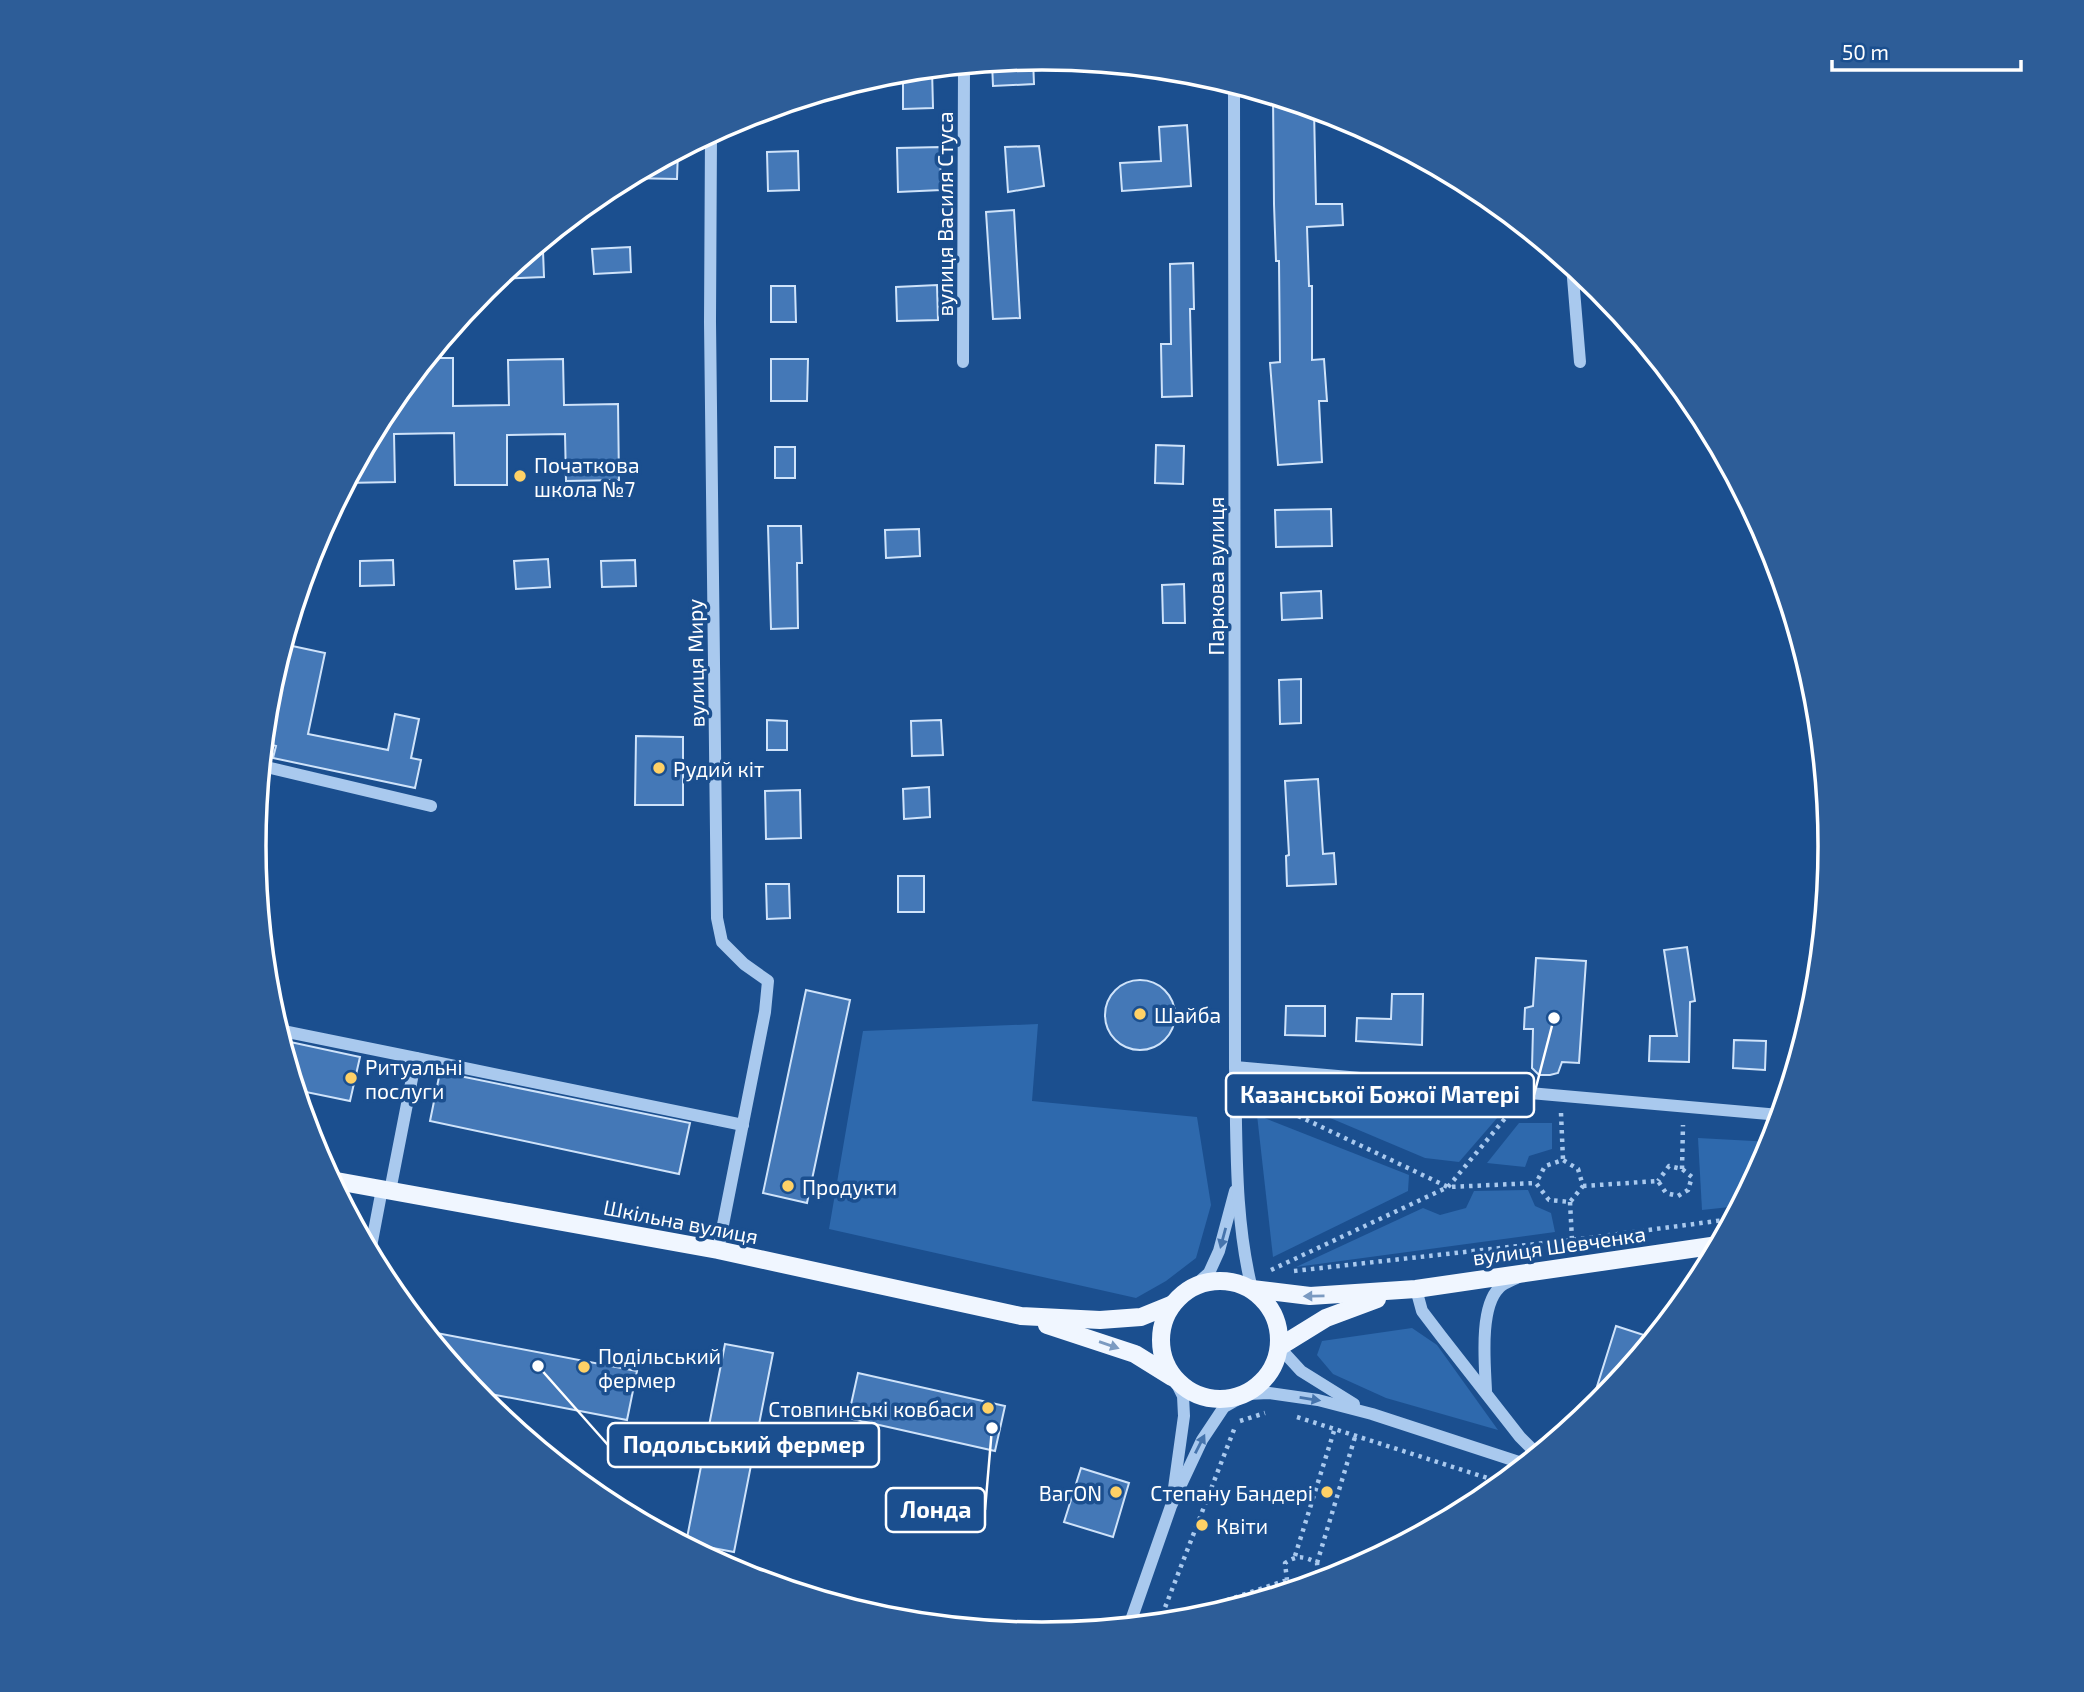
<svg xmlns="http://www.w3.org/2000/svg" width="2084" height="1692" viewBox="0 0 2084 1692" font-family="'Exo 2',sans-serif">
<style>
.green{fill:#2e69ad}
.building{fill:#4478b7;stroke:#cfe3fa;stroke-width:2}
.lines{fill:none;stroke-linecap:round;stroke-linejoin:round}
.path{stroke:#a9c9ee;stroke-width:4.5;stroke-dasharray:3.5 5;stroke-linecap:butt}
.minor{stroke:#a9c9ee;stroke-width:12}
.major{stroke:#f0f6ff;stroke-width:18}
.oneway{fill:#4674ac}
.oneway2{fill:#7b9ac1}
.poi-dot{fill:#ffd166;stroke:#1b4f8f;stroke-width:2.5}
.labels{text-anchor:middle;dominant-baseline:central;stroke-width:7;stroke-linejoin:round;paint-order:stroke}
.street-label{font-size:21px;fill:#fff;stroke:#1b4f8f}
.poi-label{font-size:21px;fill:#fff;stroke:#1b4f8f;text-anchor:start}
.rim{fill:none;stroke:#fff;stroke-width:3.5}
.leader{fill:none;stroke:#fff;stroke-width:2.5}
.callout-dot{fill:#fff;stroke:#1b4f8f;stroke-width:2.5}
.callout{fill:#1b4f8f;stroke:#fff;stroke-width:2.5}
.callout-label{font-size:23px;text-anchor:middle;font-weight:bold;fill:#fff}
</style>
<rect width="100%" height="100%" fill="#1b4f8f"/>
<g class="green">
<polygon points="1038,1024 1032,1101 1197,1117 1211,1205 1196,1258 1166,1281 1136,1298 829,1229 863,1031"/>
<polygon points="1297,1104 1498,1117 1459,1162 1425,1158"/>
<polygon points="1257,1115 1409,1175 1408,1191 1273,1257"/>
<polygon points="1519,1123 1552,1123 1552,1149 1529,1156 1525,1167 1487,1163"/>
<polygon points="1698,1138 1772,1142 1739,1206 1702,1210"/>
<polygon points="1528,1190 1535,1206 1551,1213 1555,1232 1296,1267 1423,1208 1440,1215 1466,1208 1474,1191"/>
<polygon points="1412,1328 1437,1345 1498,1430 1386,1398 1333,1374 1317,1355 1322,1341"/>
</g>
<g class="building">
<polygon points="1033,59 1034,84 993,86 992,63"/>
<polygon points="932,69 933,108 903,109 903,71"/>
<polygon points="1273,96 1314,109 1316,204 1342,204 1343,225 1307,227 1309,286 1312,286 1312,360 1324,359 1327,401 1319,401 1322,462 1278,465 1270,363 1280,362 1279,261 1276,261 1274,204"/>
<polygon points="1187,125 1191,186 1122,191 1120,163 1161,161 1159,127"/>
<polygon points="1039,146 1044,186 1008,192 1005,147"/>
<polygon points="940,147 941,190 898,192 897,148"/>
<polygon points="678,151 677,179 627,178 652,165"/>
<polygon points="798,151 799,190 768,191 767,152"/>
<polygon points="1014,210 1020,318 993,319 986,212"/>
<polygon points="630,247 631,272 594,274 592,249"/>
<polygon points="543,251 544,277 497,279 529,252"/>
<polygon points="1193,263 1194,309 1190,309 1192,396 1162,397 1161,344 1171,344 1170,264"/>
<polygon points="937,285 938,320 897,321 896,287"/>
<polygon points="771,286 795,286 796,322 771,322"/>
<polygon points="428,358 453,358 453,406 509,405 508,360 563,359 564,405 618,404 619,480 566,481 565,434 507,435 507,485 455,485 454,433 394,434 395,482 346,483 387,408 394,399 394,405 404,405 403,387"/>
<polygon points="771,359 808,359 807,401 771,401"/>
<polygon points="1156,445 1184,446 1183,484 1155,483"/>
<rect x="775" y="447" width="20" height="31"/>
<polygon points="1331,509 1332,546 1276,547 1275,510"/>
<polygon points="768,526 801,526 802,563 797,563 798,628 771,629"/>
<polygon points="919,529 920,556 886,558 885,530"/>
<polygon points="548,559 550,587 516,589 514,561"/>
<polygon points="393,560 394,585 360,586 360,561"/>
<polygon points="635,560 636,586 602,587 601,561"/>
<polygon points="1184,584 1185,623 1163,623 1162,585"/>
<polygon points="1321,591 1322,618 1282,620 1281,593"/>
<polygon points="283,644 325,653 308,734 388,750 395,714 419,719 411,758 421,760 415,788 273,758 276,746 264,743 269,692"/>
<polygon points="1301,679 1301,723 1280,724 1279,680"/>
<polygon points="767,720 787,721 787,750 767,750"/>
<polygon points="941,720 943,755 912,756 911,721"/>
<polygon points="636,736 683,737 683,805 635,805"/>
<polygon points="1318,779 1323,854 1334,853 1336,884 1287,886 1286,856 1289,855 1285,781"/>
<polygon points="929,787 930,817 904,819 903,789"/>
<polygon points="800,790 801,838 766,839 765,791"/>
<rect x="898" y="876" width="26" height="36"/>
<polygon points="766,884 789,884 790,918 767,919"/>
<polygon points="1687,947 1695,1001 1690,1002 1689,1062 1649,1061 1650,1036 1677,1036 1664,950"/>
<polygon points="1536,958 1586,961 1579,1063 1562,1062 1558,1073 1550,1075 1539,1075 1532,1068 1533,1029 1524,1029 1525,1008 1533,1006"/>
<circle cx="1140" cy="1015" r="35"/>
<polygon points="806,990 850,1000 807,1203 763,1193"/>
<polygon points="1392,994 1423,994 1422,1045 1356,1041 1357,1018 1391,1019"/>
<polygon points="1286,1006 1325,1006 1325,1036 1285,1035"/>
<polygon points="281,1040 360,1057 350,1101 296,1090"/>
<polygon points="1734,1040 1766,1041 1765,1070 1733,1068"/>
<polygon points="440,1072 690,1123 679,1174 430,1121"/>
<polygon points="1616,1326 1653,1338 1599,1404 1589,1412"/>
<polygon points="426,1331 637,1371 627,1420 475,1391"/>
<polygon points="725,1344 773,1353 734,1552 686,1543"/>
<polygon points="858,1373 1005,1406 995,1451 848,1418"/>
<polygon points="1081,1468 1129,1483 1113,1537 1064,1522"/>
</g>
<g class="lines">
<g class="path">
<polyline points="1253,1092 1336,1097"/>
<polyline points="1252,1094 1448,1187 1536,1183 1549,1200 1570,1202 1583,1186 1578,1169 1563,1160 1545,1166 1536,1183"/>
<polyline points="1561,1113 1563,1160"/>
<polyline points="1682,1169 1683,1125"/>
<polyline points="1583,1186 1658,1181 1666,1193 1678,1196 1688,1190 1692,1177 1682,1169 1669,1166 1658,1181"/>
<polyline points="1570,1202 1572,1240"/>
<polyline points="1271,1270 1448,1187 1512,1110"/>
<polyline points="1294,1271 1572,1240 1732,1219"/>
<polyline points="1297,1417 1503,1483"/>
<polyline points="1240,1421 1265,1413"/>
<polyline points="1295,1556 1334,1431"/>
<polyline points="1317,1563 1355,1437"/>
<path d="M1162 1622 1287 1580 1300 1586 1311 1584 1318 1575 1317 1563C1304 1556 1297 1555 1285 1563L1287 1580"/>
<polyline points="1159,1623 1235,1427"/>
</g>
<g class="minor">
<polyline points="1234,84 1235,1067"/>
<polyline points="711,133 710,322 717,918 722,942 744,964 768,981 765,1012 718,1250"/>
<polyline points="1572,266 1580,362"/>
<polyline points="963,362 964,65"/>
<polyline points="262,766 431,806"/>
<polyline points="278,1030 416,1058 390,1191"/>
<polyline points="416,1058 743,1125"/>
<polyline points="1703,1247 1707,1265"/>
<polyline points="370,1252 382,1189"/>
<polyline points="1193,1287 1209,1273 1219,1251 1235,1191"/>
<path d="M1252 1289C1234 1217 1237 1141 1235 1067L1780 1115"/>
<polyline points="1416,1289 1422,1311 1441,1336 1520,1437 1537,1454"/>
<polyline points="1279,1347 1301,1371 1354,1404"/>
<polyline points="1174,1378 1183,1396 1184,1416 1174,1488"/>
<path d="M1486 1391C1485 1365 1479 1308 1499 1288 1503 1283 1513 1280 1518 1277"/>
<polyline points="1129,1626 1171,1506 1202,1440 1224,1407 1247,1394 1269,1393 1318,1400 1372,1414 1525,1464"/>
</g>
<g class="major">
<polyline points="331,1180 718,1250 1021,1316 1100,1320 1141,1317 1173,1304"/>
<circle cx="1220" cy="1340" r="59"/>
<polyline points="1252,1289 1310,1296 1416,1289 1718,1245"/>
<polyline points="1047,1325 1135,1354 1172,1377"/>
<polyline points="1279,1347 1326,1318 1377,1299"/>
</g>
</g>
<defs><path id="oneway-solid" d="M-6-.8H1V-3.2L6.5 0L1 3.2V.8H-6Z" transform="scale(1.75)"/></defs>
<g class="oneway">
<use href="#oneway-solid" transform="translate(1223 1238) rotate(105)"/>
<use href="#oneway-solid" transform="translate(1310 1399) rotate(9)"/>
<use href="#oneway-solid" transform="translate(1200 1444) rotate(-63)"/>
</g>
<g class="oneway2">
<use href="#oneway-solid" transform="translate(1314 1296) rotate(179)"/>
<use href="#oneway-solid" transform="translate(1109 1345) rotate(19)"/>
</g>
<g class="poi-dot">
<circle cx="520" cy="476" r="7"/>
<circle cx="659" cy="768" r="7"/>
<circle cx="1140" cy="1014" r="7"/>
<circle cx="351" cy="1078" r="7"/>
<circle cx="788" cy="1186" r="7"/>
<circle cx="584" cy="1367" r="7"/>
<circle cx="988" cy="1408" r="7"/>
<circle cx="1116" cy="1492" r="7"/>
<circle cx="1327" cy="1492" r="7"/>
<circle cx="1202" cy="1525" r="7"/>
</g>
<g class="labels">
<g class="street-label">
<text transform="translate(944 214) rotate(-90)">вулиця Василя Стуса</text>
<text transform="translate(1215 576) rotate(-90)">Паркова вулиця</text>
<text transform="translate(695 663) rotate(-91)">вулиця Миру</text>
<text transform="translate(681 1221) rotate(11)">Шкільна вулиця</text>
<text transform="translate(1559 1245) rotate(-8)">вулиця Шевченка</text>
</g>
<g class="poi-label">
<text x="534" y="464">Початкова<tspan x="534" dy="24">школа №7</tspan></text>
<text x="673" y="768">Рудий кіт</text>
<text x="1154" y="1014">Шайба</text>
<text x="365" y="1066">Ритуальнi<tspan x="365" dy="24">послуги</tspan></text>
<text x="802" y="1186">Продукти</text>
<text x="598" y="1355">Подільський<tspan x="598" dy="24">фермер</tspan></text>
<text x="974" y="1408" text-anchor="end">Стовпинські ковбаси</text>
<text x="1102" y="1492" text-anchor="end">ВагON</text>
<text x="1313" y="1492" text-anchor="end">Степану Бандері</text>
<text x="1216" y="1525">Квiти</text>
</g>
</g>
<path d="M0 0H2084V1692H0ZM266 846a776 776 0 1 1 1552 0a776 776 0 1 1-1552 0Z" fill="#2d5d98" fill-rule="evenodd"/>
<path class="rim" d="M266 846a776 776 0 1 1 1552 0a776 776 0 1 1-1552 0Z"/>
<path class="leader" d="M1554 1018L1534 1095M538 1366L608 1445M992 1428L985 1510"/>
<g class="callout-dot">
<circle cx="1554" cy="1018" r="7"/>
<circle cx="538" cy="1366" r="7"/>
<circle cx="992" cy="1428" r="7"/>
</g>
<g class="callout">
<rect x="1226" y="1073" width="308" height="44" rx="7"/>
<rect x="608" y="1423" width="271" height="44" rx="7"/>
<rect x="886" y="1488" width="99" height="44" rx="7"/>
</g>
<g class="callout-label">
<text x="1380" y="1103">Казанської Божої Матері</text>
<text x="744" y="1453">Подольський фермер</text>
<text x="936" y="1518">Лонда</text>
</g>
<path d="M1832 60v10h189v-10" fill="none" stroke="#ffffff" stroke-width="3.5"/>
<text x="1842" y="60" font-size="21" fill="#ffffff" stroke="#1b4f8f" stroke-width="5" paint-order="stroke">50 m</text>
</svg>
